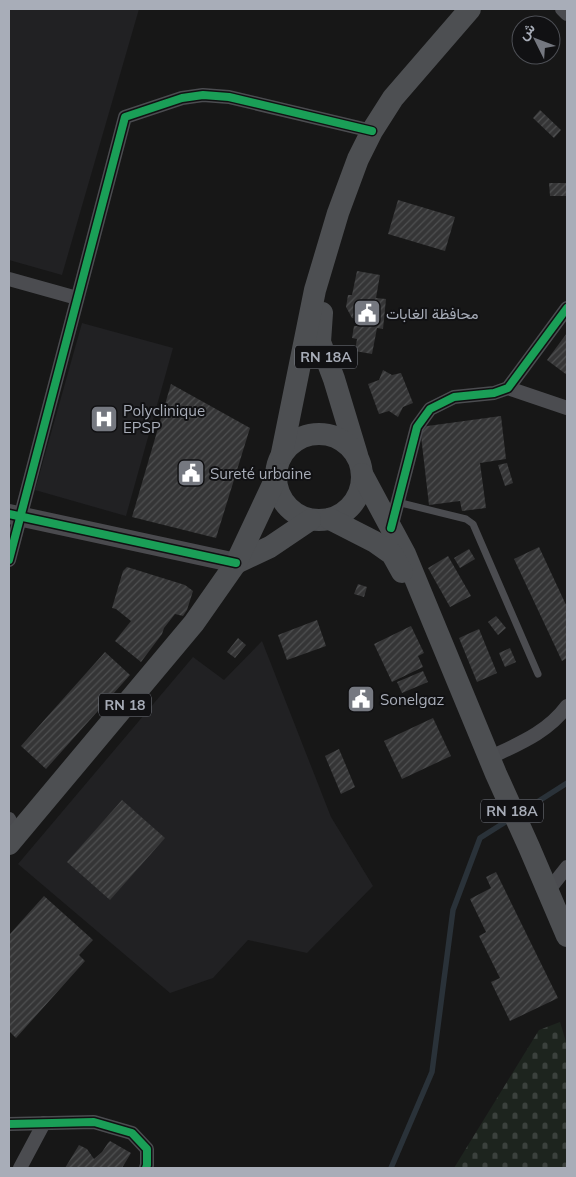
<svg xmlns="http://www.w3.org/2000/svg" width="576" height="1177" viewBox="0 0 576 1177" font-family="Mulish,Vazirmatn,sans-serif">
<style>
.built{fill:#212123}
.cemetery{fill:url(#cemetery-stones)}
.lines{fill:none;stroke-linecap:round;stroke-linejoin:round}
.stream{stroke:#2a3239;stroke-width:5.5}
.building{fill:url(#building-hatch)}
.lane{stroke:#4b4c50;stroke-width:7}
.street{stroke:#4b4c50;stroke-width:14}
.secondary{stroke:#4a4a4e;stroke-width:20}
.primary{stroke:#4d4f52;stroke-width:22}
.cycleway-casing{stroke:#111113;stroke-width:11}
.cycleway{stroke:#1a9f57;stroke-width:8}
.labels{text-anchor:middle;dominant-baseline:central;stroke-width:4;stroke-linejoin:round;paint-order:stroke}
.shield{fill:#111113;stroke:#7b7e86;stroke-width:1}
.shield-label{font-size:14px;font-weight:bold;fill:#a8adb8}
.poi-label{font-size:15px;fill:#a8adb8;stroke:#111113;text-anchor:start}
</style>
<defs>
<pattern id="cemetery-stones" width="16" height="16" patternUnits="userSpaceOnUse" patternTransform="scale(1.25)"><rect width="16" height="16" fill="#1d241e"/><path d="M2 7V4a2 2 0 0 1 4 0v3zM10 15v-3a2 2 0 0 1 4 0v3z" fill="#3b413d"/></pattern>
<pattern id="building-hatch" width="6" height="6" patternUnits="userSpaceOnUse" patternTransform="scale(1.25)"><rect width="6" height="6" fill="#353536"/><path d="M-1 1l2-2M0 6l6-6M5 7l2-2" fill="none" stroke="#4f5051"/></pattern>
</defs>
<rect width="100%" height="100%" fill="#171717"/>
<g class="built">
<polygon points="9,9 139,9 62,275 9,260"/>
<polygon points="82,323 173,348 126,516 35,490"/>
<polygon points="262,641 331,817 373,886 307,953 248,940 213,978 170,993 18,864 193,657 224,680"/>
</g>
<polygon class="cemetery" points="560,1022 567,1045 567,1168 454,1168 539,1030"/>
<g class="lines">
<g class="stream">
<polyline points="520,813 567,783"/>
<polyline points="391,1168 432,1072 453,910 480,838 510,819"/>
</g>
</g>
<g class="building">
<polygon points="540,110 561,130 554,138 533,118"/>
<polygon points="549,183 567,183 567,196 550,196"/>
<polygon points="398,200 455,217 445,251 388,234"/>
<polygon points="357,271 380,275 376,298 386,299 383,329 377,328 372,354 355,351 357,339 352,338 354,326 358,326 358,319 352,318 346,307 348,295 352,295"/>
<polygon points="567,333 567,375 547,360"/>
<polygon points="383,370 392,375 401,373 413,403 403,407 398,417 389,411 379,414 368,384 379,380"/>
<polygon points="171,384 250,428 216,538 132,517"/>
<polygon points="501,416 506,459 480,463 486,508 462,511 460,501 429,505 420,427"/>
<polygon points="507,463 513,483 505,486 498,465"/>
<polygon points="539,547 567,607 567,658 562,661 514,559"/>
<polygon points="469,549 475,559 460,568 454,558"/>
<polygon points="448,556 471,596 450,607 428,568"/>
<polygon points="127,567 185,585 193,591 187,610 183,616 175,614 164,628 162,634 141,662 115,641 131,621 116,609 112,608 123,571"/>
<polygon points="358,584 367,587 364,597 354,594"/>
<polygon points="496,616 506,628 498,635 488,622"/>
<polygon points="317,620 326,646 287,660 278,635"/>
<polygon points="411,626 424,653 418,656 423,667 392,682 374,644"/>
<polygon points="479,629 497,673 477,682 459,638"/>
<polygon points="238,638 246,645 235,658 227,652"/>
<polygon points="510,648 516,662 505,667 499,653"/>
<polygon points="105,652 130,675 46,769 21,746"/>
<polygon points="423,671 428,682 402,693 397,682"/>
<polygon points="433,718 451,756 402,779 384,741"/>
<polygon points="339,749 355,787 341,794 325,756"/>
<polygon points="122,800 165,838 110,900 67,862"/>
<polygon points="496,872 558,998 510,1021 491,982 500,978 479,936 486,932 470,899 491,888 486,877"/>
<polygon points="44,896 93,940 79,955 85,961 16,1038 9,1031 9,935"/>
<polygon points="110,1141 131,1153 122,1168 65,1168 79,1145 87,1149 94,1159 102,1152 108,1143"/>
</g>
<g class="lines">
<polyline class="lane" points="397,502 466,519 473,524 538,674"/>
<g class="street">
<polyline points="562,9 567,14"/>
<polyline points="9,279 77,298"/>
<polyline points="508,388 567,408"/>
<polyline points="391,528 417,427 430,409 454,397 494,393 508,388 567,308"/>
<polyline points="9,560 125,117 182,98 203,95 229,97 372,131"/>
<path d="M489 758C518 744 547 733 567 706"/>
<polyline points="9,819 12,825"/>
<polyline points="548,891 567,867"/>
<polyline points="9,1124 94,1122 132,1133 147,1149 147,1165 146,1168"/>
<polyline points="20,1168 44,1123"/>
</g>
<polyline class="secondary" points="9,514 236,563"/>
<g class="primary">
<polyline points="322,313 320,342 334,379 357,455"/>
<circle cx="319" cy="477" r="43"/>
<polyline points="282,453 315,290 338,213 358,159 372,131 393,98 470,9"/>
<polyline points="362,474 405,554 496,774 529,847 567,936"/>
<polyline points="330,519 375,542 392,554 402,572"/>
<polyline points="236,563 270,547 310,520"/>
<polyline points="9,844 194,623 236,563 275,480"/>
</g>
<g class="cycleway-casing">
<g id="cycleway">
<polyline points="9,514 236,563"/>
<polyline points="391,528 417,427 430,409 454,397 494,393 508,388 567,308"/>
<polyline points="9,560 125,117 182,98 203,95 229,97 372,131"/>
<polyline points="9,1124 94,1122 132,1133 147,1149 147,1165 146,1168"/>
</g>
</g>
<use href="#cycleway" class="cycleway"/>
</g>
<defs>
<g id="civic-square" transform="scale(1.4375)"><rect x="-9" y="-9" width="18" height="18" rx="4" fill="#757880" stroke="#111113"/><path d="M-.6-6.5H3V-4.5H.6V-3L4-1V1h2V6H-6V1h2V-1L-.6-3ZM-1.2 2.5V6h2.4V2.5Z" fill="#fff"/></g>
<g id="hospital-square" transform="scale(1.4375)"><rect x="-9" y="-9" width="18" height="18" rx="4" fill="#757880" stroke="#111113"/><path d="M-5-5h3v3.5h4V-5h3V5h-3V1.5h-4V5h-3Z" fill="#fff"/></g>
</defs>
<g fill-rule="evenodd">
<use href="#civic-square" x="367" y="313"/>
<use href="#hospital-square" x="104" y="419"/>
<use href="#civic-square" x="191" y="473"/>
<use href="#civic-square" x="361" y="699"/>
</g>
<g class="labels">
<g class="shield">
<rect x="295" y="345.5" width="62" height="23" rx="4"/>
<rect x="99" y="693.5" width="52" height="23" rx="4"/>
<rect x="481" y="799.5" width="62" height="23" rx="4"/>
</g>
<g class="shield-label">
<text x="326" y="357">RN 18A</text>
<text x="125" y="705">RN 18</text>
<text x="512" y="811">RN 18A</text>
</g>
<g class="poi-label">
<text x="386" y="313">محافظة الغابات</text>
<text x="123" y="410">Polyclinique<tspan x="123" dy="17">EPSP</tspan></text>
<text x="210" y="473">Sureté urbaine</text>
<text x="380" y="699">Sonelgaz</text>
</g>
</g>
<rect width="576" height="1177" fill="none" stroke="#a8adb8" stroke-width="20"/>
<g transform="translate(536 40) rotate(312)"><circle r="24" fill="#111113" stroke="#4d4f55"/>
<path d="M0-4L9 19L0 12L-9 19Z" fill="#757880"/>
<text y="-8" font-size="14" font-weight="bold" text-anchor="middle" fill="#a8adb8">ش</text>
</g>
</svg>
